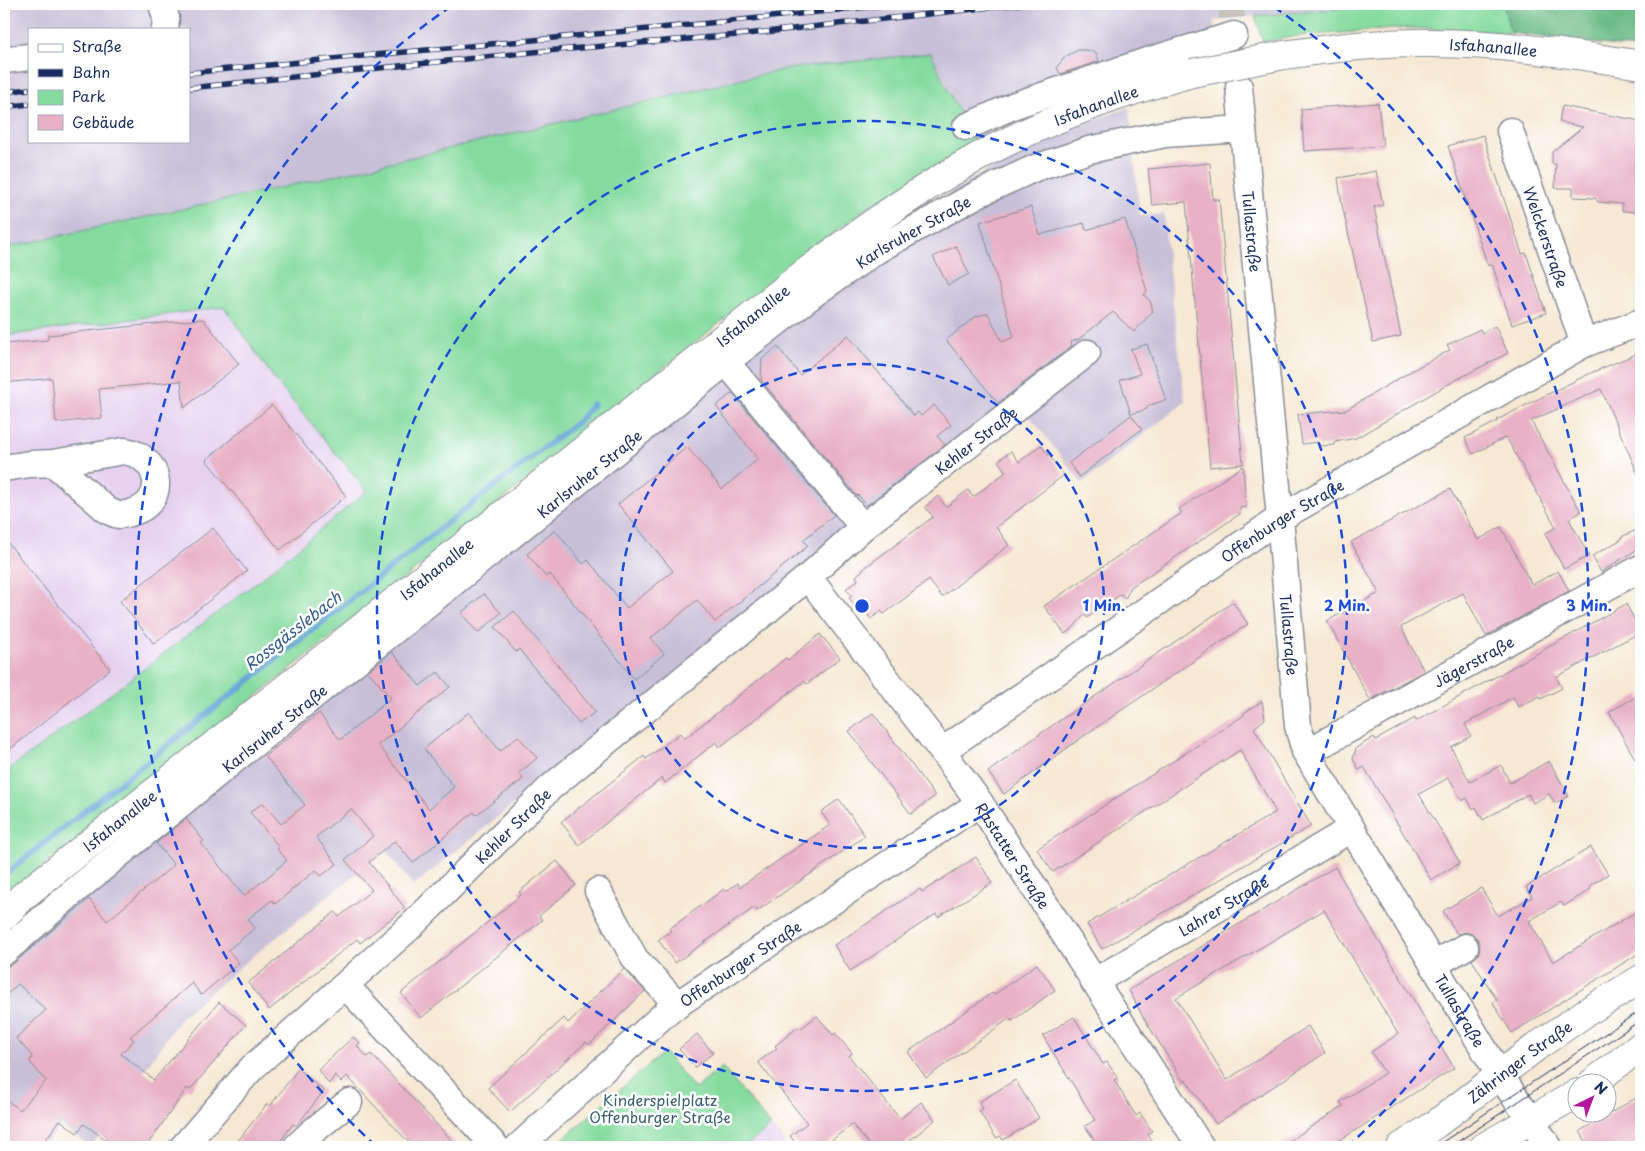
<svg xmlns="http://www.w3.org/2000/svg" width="1645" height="1151" viewBox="0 0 1645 1151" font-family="'Playpen Sans',sans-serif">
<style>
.built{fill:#e6d2f0}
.industrial{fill:#c8bfd8;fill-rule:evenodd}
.green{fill:#85db9f;stroke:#50857e}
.forest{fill:#6cbb86;stroke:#447572}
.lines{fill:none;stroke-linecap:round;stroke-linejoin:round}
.stream{stroke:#62a3d6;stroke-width:6}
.building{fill:#e8b1c6}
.minor-tunnel{stroke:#cac3bc;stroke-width:26;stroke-dasharray:26 13;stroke-linecap:butt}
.minor-casing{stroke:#888c98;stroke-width:29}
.major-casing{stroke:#888c98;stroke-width:30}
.highway-casing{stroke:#888c98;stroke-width:30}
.minor{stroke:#fff;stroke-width:26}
.major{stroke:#fff;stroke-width:28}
.highway{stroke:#fff;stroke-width:28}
.tram{stroke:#1b2f5e;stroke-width:1}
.rail-casing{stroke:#1b2f5e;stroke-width:5.5}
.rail{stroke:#fff;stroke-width:4;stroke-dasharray:11;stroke-linecap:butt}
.highway-bridge-casing{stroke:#888c98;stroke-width:30;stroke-linecap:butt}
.highway-bridge{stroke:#fff;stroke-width:28}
.ring{fill:none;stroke:#1d4ed8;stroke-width:2.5;stroke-dasharray:9 6}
.labels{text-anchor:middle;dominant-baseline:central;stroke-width:5;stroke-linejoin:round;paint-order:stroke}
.street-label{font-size:15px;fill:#1b2f5e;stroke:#fff}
.park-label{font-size:15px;fill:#3b6372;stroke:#fff}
.water-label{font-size:16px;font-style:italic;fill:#375d8e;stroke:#fff}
.centre{fill:#1d4ed8;stroke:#fff;stroke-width:2.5}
.ring-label{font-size:15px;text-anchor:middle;font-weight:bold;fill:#1d4ed8;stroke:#fff;stroke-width:5;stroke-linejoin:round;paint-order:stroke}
</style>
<rect width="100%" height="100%" fill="#fff"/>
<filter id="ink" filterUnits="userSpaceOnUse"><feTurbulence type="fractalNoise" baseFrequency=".02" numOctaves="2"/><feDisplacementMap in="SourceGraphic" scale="10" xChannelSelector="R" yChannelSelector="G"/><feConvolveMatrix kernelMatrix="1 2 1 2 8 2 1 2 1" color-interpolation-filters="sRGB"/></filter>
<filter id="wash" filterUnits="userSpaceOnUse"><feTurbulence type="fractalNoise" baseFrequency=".0096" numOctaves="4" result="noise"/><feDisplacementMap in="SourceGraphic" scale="20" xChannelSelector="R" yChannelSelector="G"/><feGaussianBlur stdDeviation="1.12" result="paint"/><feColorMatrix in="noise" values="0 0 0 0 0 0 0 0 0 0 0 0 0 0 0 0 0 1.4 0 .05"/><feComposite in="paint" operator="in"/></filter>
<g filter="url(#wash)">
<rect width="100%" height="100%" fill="#f6e8d3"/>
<g class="built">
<polygon points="224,307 275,380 367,491 258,581 4,782 4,336"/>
<polygon points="771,1126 788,1147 745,1147"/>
</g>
<g class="industrial">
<path d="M4 4H1393L1235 18 1213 21 1221 49 1044 105 976 144 931 53 786 69 315 180 4 248ZM29 29H189V141H29Z"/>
<polygon points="1129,107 1140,216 1164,214 1168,262 1185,402 1082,483 1019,403 546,778 413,886 386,850 253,956 181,1017 91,1147 61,1125 43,1147 4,1147 4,934 31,908 716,354 852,251 981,174 1056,135"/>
</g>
<g class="green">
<polygon points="1393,4 1503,4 1511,33 1409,28 1298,36 1263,42 1255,16"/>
<polygon points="931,53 943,80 976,144 868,207 825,239 657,373 490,510 4,897 4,773 132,678 258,581 367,491 275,380 224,307 4,336 4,248 315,180 786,69"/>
<polygon points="664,1052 695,1089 722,1067 771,1126 745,1147 553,1147"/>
</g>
<polygon class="forest" points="1503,4 1641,4 1641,49 1511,33"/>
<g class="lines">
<polyline class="stream" points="4,875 451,520 580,420 593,404"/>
</g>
<g id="blocks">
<g class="building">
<polygon points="1078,50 1086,50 1096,53 1099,61 1060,74 1057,67 1065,57"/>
<polygon points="1378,103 1383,146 1304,151 1301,109"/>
<polygon points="1562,106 1641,121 1641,212 1622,211 1622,204 1598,202 1595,198 1573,197 1573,188 1555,188 1556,164 1552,164 1552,152 1583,127 1559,122"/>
<polygon points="1483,135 1522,254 1526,253 1546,313 1512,325 1492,264 1488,266 1448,146"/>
<polygon points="1210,163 1213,200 1219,199 1243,464 1210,467 1186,202 1152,205 1148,169"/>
<polygon points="1376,171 1383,205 1374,207 1401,336 1373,342 1342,205 1338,178"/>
<polygon points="1031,207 1040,235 1084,223 1086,230 1125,219 1147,291 1144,295 1150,301 1153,311 1134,332 1113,312 1079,339 1071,342 1072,346 998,403 946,340 975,317 988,313 1002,342 1014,337 980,222"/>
<polygon points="956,246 969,274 948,285 933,257"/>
<polygon points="203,319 239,364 184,408 181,381 99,389 102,418 56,423 52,378 4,383 4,344 48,340 48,335"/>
<polygon points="1495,326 1508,353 1452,382 1356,438 1335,442 1335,445 1319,446 1318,442 1302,444 1298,414 1346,410 1411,371 1450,350 1447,345 1480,329 1482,333"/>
<polygon points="848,335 914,416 918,412 921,416 934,405 951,425 937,436 945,445 867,505 858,495 857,496 761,380 762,359 778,347 800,375"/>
<polygon points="1147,344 1166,400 1147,406 1147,409 1131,414 1120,380 1140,374 1131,349"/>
<polygon points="1641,352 1641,481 1601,389 1531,421 1581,512 1569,519 1589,556 1564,569 1545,534 1556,527 1506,437 1473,454 1465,438 1498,421 1497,420 1538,399 1593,372"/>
<polygon points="732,393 834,515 803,540 808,546 715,622 697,600 651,638 664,654 634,679 550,574 546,577 527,554 555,530 583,564 588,560 627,608 673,571 618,504 687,447 722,489 758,459 716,406"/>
<polygon points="272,405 346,496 280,550 206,460"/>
<polygon points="1131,415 1142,429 1079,477 1069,463"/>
<polygon points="1041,445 1064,475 996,527 1009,545 942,597 929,580 884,614 881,611 871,619 866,612 862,615 849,598 852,596 846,589 858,580 856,576 867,566 933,517 925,507 938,496 946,507 968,490 973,497 1006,472 998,461 1011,451 1019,462"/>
<polygon points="1243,466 1246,507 1240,508 1240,514 1131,587 1125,599 1121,594 1087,618 1085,614 1073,628 1065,634 1044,606 1182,513 1179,509"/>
<polygon points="1450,489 1478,540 1501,527 1532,585 1558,571 1569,591 1486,636 1463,593 1401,627 1424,671 1370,700 1327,621 1379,593 1351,542"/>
<polygon points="213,528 247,571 154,644 120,601"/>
<polygon points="1641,528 1641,547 1601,572 1592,556 1622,539 1621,537"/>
<polygon points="4,538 110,669 4,754"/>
<polygon points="484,594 501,613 478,633 461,613"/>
<polygon points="1233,602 1248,624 1088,733 1004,794 988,772 1040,734"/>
<polygon points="1626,604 1641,632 1556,677 1562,688 1541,699 1540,696 1518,707 1513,697 1465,724 1471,736 1451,747 1470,782 1501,765 1510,783 1549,761 1569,796 1555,803 1549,794 1533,803 1528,794 1483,820 1476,807 1473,809 1467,798 1462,801 1451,781 1450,781 1448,778 1419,794 1460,863 1431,880 1364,767 1359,770 1353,759 1356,748 1374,737 1376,740 1415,718 1416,721"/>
<polygon points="514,611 595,712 579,724 519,649 516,652 495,627"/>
<polygon points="820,634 840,658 807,684 804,681 720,747 716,742 665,783 662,778 579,845 561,822 644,756 646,759 680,733 684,739 786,658 788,660"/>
<polygon points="392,652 420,686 438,672 450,687 378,745 429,809 454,787 424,749 469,712 500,751 518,736 537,758 519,773 523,779 476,815 474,812 413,863 395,841 369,862 405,908 360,943 357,939 269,1010 248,983 335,912 339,917 372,890 345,860 373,836 351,809 316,837 337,864 321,876 316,870 275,904 272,900 248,919 255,928 228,950 239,963 201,995 192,983 130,1037 134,1040 121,1054 154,1080 219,1002 246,1025 190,1090 187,1088 146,1147 116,1147 84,1124 77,1133 60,1120 40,1147 4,1147 4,1098 20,1110 46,1081 30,1062 32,1056 16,1038 46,1010 18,984 4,997 4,967 14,963 89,899 107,921 174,865 156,843 186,819 204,841 201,843 244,896 270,875 287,860 277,849 279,847 250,812 263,803 281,824 305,805 265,756 319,713 340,740 391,698 368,671"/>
<polygon points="1641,694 1641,770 1609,712"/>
<polygon points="1262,701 1265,719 1254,728 1311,826 1102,949 1087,924 1276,812 1240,750 1053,872 1037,849 1243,716 1244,713"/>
<polygon points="873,713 935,796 911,814 860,747 861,746 849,731"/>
<polygon points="839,799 865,836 757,911 755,907 675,963 658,940 671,931 669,929 724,889 725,892 738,883 740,887 830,825 821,812"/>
<polygon points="1591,847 1608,874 1589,886 1591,889 1564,906 1561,902 1529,921 1553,962 1641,909 1641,952 1512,1033 1493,1003 1497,1000 1472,960 1478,955 1480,948 1478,939 1472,934 1466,932 1457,934 1443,911 1481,888 1498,916 1532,897 1526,887"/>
<polygon points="976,857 992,883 938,917 936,914 850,971 834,945 920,889 922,892"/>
<polygon points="557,861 576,885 539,916 542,920 421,1018 401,993 521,895 519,892"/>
<polygon points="1335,867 1454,1068 1329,1147 1280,1147 1343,1106 1340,1102 1385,1073 1371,1052 1398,1034 1324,910 1176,998 1227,1080 1308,1026 1325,1053 1216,1124 1186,1080 1184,1082 1143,1017 1129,990"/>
<polygon points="1037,964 1055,990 1012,1021 1010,1018 926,1078 908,1052 992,993 994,995"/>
<polygon points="624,969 645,991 589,1045 586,1042 510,1112 488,1088 564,1018 568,1023"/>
<polygon points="817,1016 833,1035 835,1033 852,1053 849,1056 900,1119 921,1102 935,1120 901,1147 871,1147 852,1124 823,1147 799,1147 790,1136 807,1123 758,1062 777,1048 775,1046 798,1027 800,1029"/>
<polygon points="1074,1017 1103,1064 1107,1062 1118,1078 1114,1080 1136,1116 1140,1113 1152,1131 1148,1134 1156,1147 1099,1147 1085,1126 1095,1120 1043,1036"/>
<polygon points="697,1034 713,1053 695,1067 679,1049"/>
<polygon points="353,1037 360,1043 357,1046 367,1057 371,1054 458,1147 413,1147 347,1076 341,1082 335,1075 329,1084 318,1070"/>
<polygon points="298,1069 324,1091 297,1125 296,1126 293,1124 276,1147 233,1147 267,1104 270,1106"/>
<polygon points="1015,1080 1039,1118 1003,1140 1000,1136 996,1138 979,1111 983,1109 979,1102"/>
<polygon points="1641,1095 1641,1141 1631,1147 1589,1147 1580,1131"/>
</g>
</g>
</g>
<g filter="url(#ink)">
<use href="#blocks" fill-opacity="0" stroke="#888c98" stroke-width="1"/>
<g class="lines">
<polyline class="minor-tunnel" points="1231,4 1232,18"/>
<g class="minor-casing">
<g id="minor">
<polyline points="162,4 166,18 165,29"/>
<polyline points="4,60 29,57"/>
<path id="s1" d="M1239 87 1280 518 1298 726 1305 751 1499 1074 1549 1147"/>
<polyline points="966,127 1015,105 1141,63 1234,35"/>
<path id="s2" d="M1510 131 1584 344"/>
<polyline points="726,362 863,527"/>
<path d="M4 468 30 464 53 463 124 451C162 456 169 504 130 513 127 513 122 516 119 515 116 515 111 512 108 511L53 463"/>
<path id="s3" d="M808 577 942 751 980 803 1201 1147"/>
<path id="s4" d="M942 751 1280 518 1584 344 1641 322"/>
<path id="s5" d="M1305 751 1322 744 1641 568"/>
<polyline points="598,891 635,959 678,1005"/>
<path id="s6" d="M4 952 72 893 223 769 726 362 816 292 877 250 978 194 1035 168 1089 150 1165 134 1243 129"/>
<polyline points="1433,965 1465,947"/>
<path id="s7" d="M1094 982 1351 829"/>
<polyline points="346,986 496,1147"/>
<path id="s8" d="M183 1147 252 1068 411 926 551 787 808 577 863 527 1087 353"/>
<polyline points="296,1147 312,1132 349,1102"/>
<path id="s9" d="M518 1147 669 1010 980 803"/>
</g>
</g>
<g class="major-casing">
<g id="major">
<polyline points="1591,1084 1641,1046"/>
<path id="s10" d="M1401 1147 1436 1124 1536 1047 1585 1013 1641 979"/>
<polyline points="1484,1147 1578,1093"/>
</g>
</g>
<g class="highway-casing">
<g id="highway">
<path id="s11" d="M1284 55C1333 48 1382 42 1432 43 1502 43 1572 54 1641 65"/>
<path id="s12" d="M4 916 23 896 320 661 797 279C849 239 903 200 960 167 1032 125 1112 95 1192 73"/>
</g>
</g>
<use href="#minor" class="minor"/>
<use href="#major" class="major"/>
<use href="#highway" class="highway"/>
<g class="tram">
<polyline points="1435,1147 1641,1010"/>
<polyline points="1450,1147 1641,1020"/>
</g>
<g class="rail-casing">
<g id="rail">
<path d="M189 73C424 49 659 30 894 4"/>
<polyline points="189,88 533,52 737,35 1020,4"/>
<polyline points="4,92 29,89"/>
<polyline points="4,107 29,104"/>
</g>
</g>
<use href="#rail" class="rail"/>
<g class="highway-bridge-casing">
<polyline id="highway-bridge" points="1192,73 1284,55"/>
</g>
<use href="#highway-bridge" class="highway-bridge"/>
</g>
</g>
<g class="ring">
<circle cx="862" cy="606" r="242"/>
<circle cx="862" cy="606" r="485"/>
<path d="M376 1146A727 727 0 0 1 450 7M1274 7A727 727 0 0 1 1348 1146"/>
</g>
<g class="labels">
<g class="street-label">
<text stroke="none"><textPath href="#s11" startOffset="210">Isfahanallee</textPath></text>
<text stroke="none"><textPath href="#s12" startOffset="1365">Isfahanallee</textPath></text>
<text stroke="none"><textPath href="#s6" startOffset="1161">Karlsruher Straße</textPath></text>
<text stroke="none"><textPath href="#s1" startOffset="145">Tullastraße</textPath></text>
<text stroke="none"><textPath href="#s2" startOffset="112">Welckerstraße</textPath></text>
<text stroke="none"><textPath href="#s12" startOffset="960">Isfahanallee</textPath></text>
<text stroke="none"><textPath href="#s8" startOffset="1064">Kehler Straße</textPath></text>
<text stroke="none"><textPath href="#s6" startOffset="756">Karlsruher Straße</textPath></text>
<text stroke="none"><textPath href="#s4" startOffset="411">Offenburger Straße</textPath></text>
<text stroke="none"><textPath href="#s12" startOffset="555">Isfahanallee</textPath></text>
<text stroke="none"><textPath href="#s1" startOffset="550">Tullastraße</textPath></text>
<text stroke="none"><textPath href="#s5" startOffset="191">Jägerstraße</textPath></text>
<text stroke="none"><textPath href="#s6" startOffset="351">Karlsruher Straße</textPath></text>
<text stroke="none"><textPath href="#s12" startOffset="150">Isfahanallee</textPath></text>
<text stroke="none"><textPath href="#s8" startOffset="461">Kehler Straße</textPath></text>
<text stroke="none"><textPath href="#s3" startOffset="346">Rastatter Straße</textPath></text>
<text stroke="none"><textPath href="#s7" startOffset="150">Lahrer Straße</textPath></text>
<text stroke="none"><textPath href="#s9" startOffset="289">Offenburger Straße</textPath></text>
<text stroke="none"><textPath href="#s1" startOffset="970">Tullastraße</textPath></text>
<text stroke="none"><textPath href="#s10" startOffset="146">Zähringer Straße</textPath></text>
</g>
<g class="park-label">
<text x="660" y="1099">Kinderspielplatz<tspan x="660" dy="17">Offenburger Straße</tspan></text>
</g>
<g class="water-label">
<text transform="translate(292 630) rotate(-38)">Rossgässlebach</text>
</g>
</g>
<circle cx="862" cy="606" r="8" class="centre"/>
<g class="ring-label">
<text x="1104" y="611">1 Min.</text>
<text x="1347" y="611">2 Min.</text>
<text x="1589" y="611">3 Min.</text>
</g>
<rect width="1645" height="1151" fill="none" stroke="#fff" stroke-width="20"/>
<rect x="28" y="28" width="162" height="115" fill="#ffffff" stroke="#a4acbf"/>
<rect x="38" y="44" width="25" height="8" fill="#ffffff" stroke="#a4acbf"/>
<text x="72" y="52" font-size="15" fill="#1b2f5e">Straße</text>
<rect x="38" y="69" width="25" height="8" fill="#1b2f5e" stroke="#a4acbf"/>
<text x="72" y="78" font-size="15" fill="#1b2f5e">Bahn</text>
<rect x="38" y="90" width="25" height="15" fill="#85db9f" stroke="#a4acbf"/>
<text x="72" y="102" font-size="15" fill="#1b2f5e">Park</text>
<rect x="38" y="115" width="25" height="15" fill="#e8b1c6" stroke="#a4acbf"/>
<text x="72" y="128" font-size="15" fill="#1b2f5e">Gebäude</text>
<g transform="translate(1592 1098) rotate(42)"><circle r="24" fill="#ffffff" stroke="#a4acbf"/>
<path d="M0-4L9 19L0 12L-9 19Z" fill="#b5179e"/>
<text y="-8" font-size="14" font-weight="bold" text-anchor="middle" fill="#1b2f5e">N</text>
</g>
</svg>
